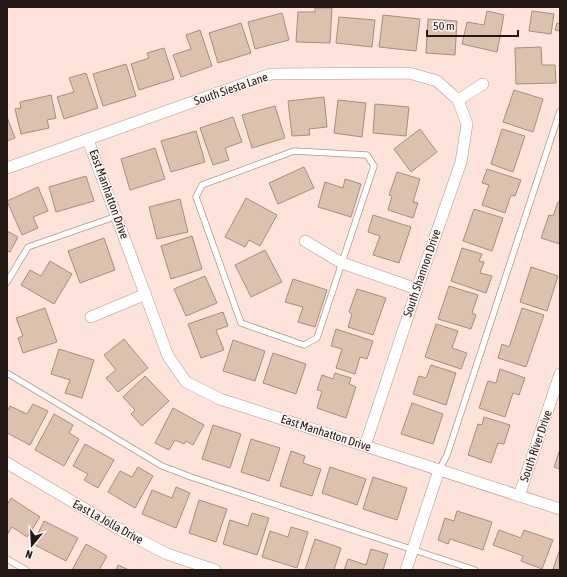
<svg xmlns="http://www.w3.org/2000/svg" width="567" height="577" viewBox="0 0 567 577" font-family="'Asap Condensed',sans-serif">
<style>
.building{fill:#dac2ae;stroke:#a58f7c}
.lines{fill:none;stroke-linecap:round;stroke-linejoin:round}
.service-casing{stroke:#b3968b;stroke-width:7}
.minor-casing{stroke:#b3968b;stroke-width:12}
.service{stroke:#fff;stroke-width:5.5}
.minor{stroke:#fff;stroke-width:11}
.labels{text-anchor:middle;dominant-baseline:central;stroke-width:3;stroke-linejoin:round;paint-order:stroke}
.street-label{font-size:12px;fill:#241915;stroke:#fcf5f3}
</style>
<rect width="100%" height="100%" fill="#fde3da"/>
<g class="building">
<polygon points="315,8 332,8 330,43 296,42 298,12 315,12"/>
<polygon points="487,11 504,15 497,52 462,44 467,22 484,25"/>
<polygon points="532,11 554,14 551,34 529,31"/>
<polygon points="282,13 289,40 255,49 248,22"/>
<polygon points="383,15 420,19 416,51 379,47"/>
<polygon points="339,17 375,20 372,47 336,43"/>
<polygon points="428,19 457,21 455,55 426,53"/>
<polygon points="241,23 251,53 218,63 209,33"/>
<polygon points="557,23 560,24 560,31 555,30"/>
<polygon points="200,30 212,66 181,77 173,55 191,49 186,35"/>
<polygon points="541,47 542,65 555,65 556,83 516,84 515,48"/>
<polygon points="164,48 174,79 139,90 131,64 149,58 147,53"/>
<polygon points="126,64 136,96 103,106 93,74"/>
<polygon points="86,73 98,108 64,119 57,97 74,92 69,78"/>
<polygon points="514,90 543,99 533,132 503,122"/>
<polygon points="51,95 56,118 47,120 49,128 21,134 15,109 21,108 20,102"/>
<polygon points="324,97 327,127 309,129 310,135 292,136 288,101"/>
<polygon points="338,100 366,103 362,137 334,133"/>
<polygon points="375,104 409,107 406,136 373,133"/>
<polygon points="275,106 285,138 252,148 242,115"/>
<polygon points="7,117 15,138 7,141"/>
<polygon points="233,117 242,142 225,148 229,160 213,165 200,128"/>
<polygon points="420,129 437,152 411,172 394,149"/>
<polygon points="502,129 525,136 513,172 491,164"/>
<polygon points="196,131 205,162 171,172 161,141"/>
<polygon points="155,148 165,179 130,190 121,159"/>
<polygon points="304,167 314,188 278,204 269,183"/>
<polygon points="487,169 521,180 515,196 511,195 505,213 482,205 489,185 482,183"/>
<polygon points="397,172 420,179 413,202 418,203 413,218 388,210 392,196 389,195"/>
<polygon points="86,176 94,201 56,212 49,187"/>
<polygon points="345,179 361,184 351,217 318,207 325,182 343,188"/>
<polygon points="38,187 48,211 33,217 38,228 22,235 7,201"/>
<polygon points="246,198 277,215 260,246 249,240 245,247 225,237"/>
<polygon points="180,199 188,232 157,239 149,207"/>
<polygon points="558,202 560,202 560,244 541,238 549,215 553,216"/>
<polygon points="474,209 503,218 492,251 463,241"/>
<polygon points="373,215 411,227 399,263 373,255 380,236 368,232"/>
<polygon points="7,231 18,237 10,252 7,251"/>
<polygon points="192,236 202,269 171,279 161,246"/>
<polygon points="104,238 115,270 80,283 68,251"/>
<polygon points="462,248 482,254 479,261 484,262 480,273 492,276 486,293 451,281"/>
<polygon points="265,250 282,282 251,297 235,265"/>
<polygon points="50,261 72,274 54,304 21,285 30,270 41,276"/>
<polygon points="531,267 558,276 547,311 520,302"/>
<polygon points="205,276 217,303 186,316 174,289"/>
<polygon points="293,279 327,290 315,327 298,322 303,307 285,302"/>
<polygon points="449,286 478,295 472,313 476,315 471,329 438,319"/>
<polygon points="357,289 386,298 373,335 348,327 352,314 349,312"/>
<polygon points="45,308 57,342 23,353 18,338 23,336 16,318"/>
<polygon points="522,308 544,315 526,367 498,358 502,344 509,347"/>
<polygon points="223,312 228,326 216,330 224,350 201,358 188,324"/>
<polygon points="436,324 458,331 452,348 467,353 461,369 425,357"/>
<polygon points="336,329 373,341 367,359 360,357 355,374 336,368 342,349 331,346"/>
<polygon points="124,339 148,368 118,392 106,378 116,370 104,355"/>
<polygon points="233,340 265,351 255,381 223,371"/>
<polygon points="59,349 94,360 82,398 65,393 70,380 51,374"/>
<polygon points="273,353 306,364 296,394 263,383"/>
<polygon points="431,365 456,373 446,405 413,394 419,376 426,378"/>
<polygon points="500,369 525,378 519,395 513,393 505,417 479,408 488,381 496,383"/>
<polygon points="335,373 351,378 349,384 356,387 346,418 317,408 322,391 317,390 322,375 333,379"/>
<polygon points="145,376 169,401 142,426 131,414 135,410 123,397"/>
<polygon points="412,403 443,414 433,444 401,434"/>
<polygon points="33,404 48,411 30,445 7,433 7,412 10,406 27,414"/>
<polygon points="173,408 204,425 193,445 186,441 184,444 175,440 169,450 155,443"/>
<polygon points="54,414 73,425 69,433 79,439 64,466 35,450"/>
<polygon points="484,417 510,425 504,444 498,443 491,463 468,455 478,424 482,425"/>
<polygon points="213,425 241,434 230,468 202,459"/>
<polygon points="251,439 280,448 269,481 241,472"/>
<polygon points="85,444 114,460 98,488 84,480 88,474 73,466"/>
<polygon points="560,449 560,469 554,467"/>
<polygon points="291,451 305,456 303,463 321,469 312,496 280,486"/>
<polygon points="138,467 153,476 135,508 108,492 120,471 132,477"/>
<polygon points="330,467 366,479 357,505 322,493"/>
<polygon points="373,477 407,488 397,520 363,509"/>
<polygon points="176,487 190,493 176,528 142,514 152,490 172,498"/>
<polygon points="11,498 40,517 27,537 12,527 7,535 7,505"/>
<polygon points="199,500 227,509 216,542 189,533"/>
<polygon points="457,511 492,522 483,550 450,539 448,544 438,540 445,518 454,521"/>
<polygon points="252,513 269,518 257,555 223,544 230,520 248,526"/>
<polygon points="44,521 78,538 66,561 33,544"/>
<polygon points="291,527 308,532 297,568 262,557 270,531 288,537"/>
<polygon points="499,530 521,538 524,530 553,540 542,569 521,561 523,556 493,545"/>
<polygon points="315,539 341,548 334,570 305,570"/>
<polygon points="86,544 107,556 99,570 72,570"/>
<polygon points="371,549 388,554 383,570 344,570 348,559 366,565"/>
<polygon points="560,549 560,570 557,570 553,569"/>
<polygon points="118,565 129,570 116,570"/>
</g>
<g class="lines">
<g class="service-casing">
<g id="service">
<polygon points="294,151 367,155 374,166 317,338 304,345 241,323 196,197 202,185"/>
<polyline points="7,282 28,247 117,216"/>
<polyline points="7,373 162,466 191,477 475,570"/>
<polyline points="439,470 447,455 560,111"/>
<polyline points="7,559 26,570"/>
</g>
</g>
<g class="minor-casing">
<g id="minor">
<polyline points="458,100 483,84"/>
<polyline points="88,140 168,356 186,382 220,399 560,509"/>
<polyline points="7,168 271,74 409,73 437,81 458,100 467,124 461,162 417,289 365,446"/>
<polyline points="305,241 342,263 417,289"/>
<polyline points="91,317 146,294"/>
<polyline points="7,463 117,528 167,554 215,570"/>
<polyline points="519,496 560,374"/>
<polyline points="406,570 439,470"/>
</g>
</g>
<use href="#service" class="service"/>
<use href="#minor" class="minor"/>
</g>
<g class="labels">
<g class="street-label">
<text transform="translate(231 89) rotate(-19)">South Siesta Lane</text>
<text transform="translate(109 194) rotate(70)">East Manhatton Drive</text>
<text transform="translate(422 273) rotate(-71)">South Shannon Drive</text>
<text transform="translate(326 433) rotate(18)">East Manhatton Drive</text>
<text transform="translate(536 446) rotate(-71)">South River Drive</text>
<text transform="translate(108 522) rotate(29)">East La Jolla Drive</text>
</g>
</g>
<rect width="567" height="577" fill="none" stroke="#241915" stroke-width="16"/>
<g transform="translate(32 545) rotate(198)" stroke="#fcf5f3" stroke-width="3" paint-order="stroke">
<path d="M0-3L7 15L0 10L-7 15Z" fill="#241915"/>
<text y="-6" font-size="11" font-weight="bold" text-anchor="middle" fill="#241915">N</text>
</g>
<path d="M427 30v6h91v-6" fill="none" stroke="#241915" stroke-width="2"/>
<text x="433" y="30" font-size="12" fill="#241915" stroke="#fcf5f3" stroke-width="3" paint-order="stroke">50 m</text>
</svg>
